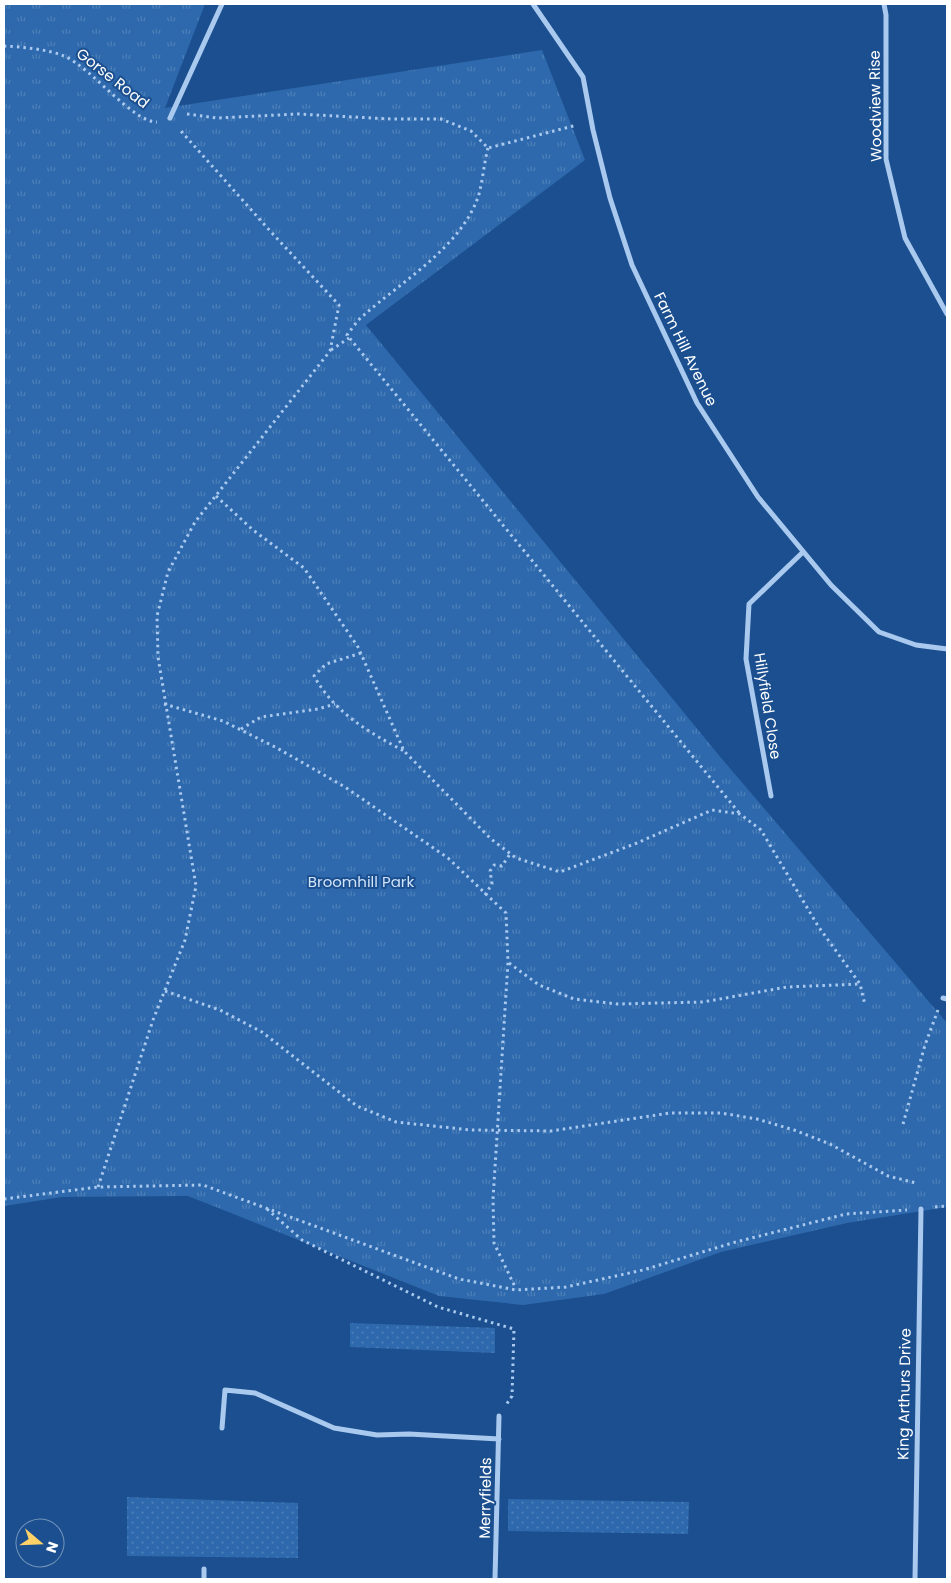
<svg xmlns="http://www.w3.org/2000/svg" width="951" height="1583" viewBox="0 0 951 1583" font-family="Poppins,sans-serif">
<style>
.grass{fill:url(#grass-dots)}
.park{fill:url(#park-tufts)}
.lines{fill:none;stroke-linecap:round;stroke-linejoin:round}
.path{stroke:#a9c9ee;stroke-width:3;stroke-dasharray:2.5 4;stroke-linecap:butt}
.minor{stroke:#a9c9ee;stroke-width:5}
.labels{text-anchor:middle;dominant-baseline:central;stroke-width:4;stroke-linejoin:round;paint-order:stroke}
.street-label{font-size:15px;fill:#fff;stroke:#1b4f8f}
.park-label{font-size:15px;fill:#cfe3fa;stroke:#1b4f8f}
</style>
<defs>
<pattern id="grass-dots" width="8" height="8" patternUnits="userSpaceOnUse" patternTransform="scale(1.25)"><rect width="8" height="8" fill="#2e69ad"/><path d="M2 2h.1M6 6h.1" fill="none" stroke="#4d80b9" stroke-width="1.8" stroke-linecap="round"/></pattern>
<pattern id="park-tufts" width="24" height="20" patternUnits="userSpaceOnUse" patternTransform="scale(1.25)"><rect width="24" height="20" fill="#2e69ad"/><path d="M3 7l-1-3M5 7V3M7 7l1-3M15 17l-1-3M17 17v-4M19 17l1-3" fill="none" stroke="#4d80b9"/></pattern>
</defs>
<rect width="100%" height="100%" fill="#1b4f8f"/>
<g class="grass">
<polygon points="350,1323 495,1328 495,1353 350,1347"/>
<polygon points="127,1497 298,1503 298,1558 127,1556"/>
<polygon points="508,1499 689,1502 688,1534 508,1531"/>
</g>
<polygon class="park" points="4,4 205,4 165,108 542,50 585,160 366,325 722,759 947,1023 947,1207 847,1223 721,1252 604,1294 523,1305 439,1296 188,1196 62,1197 4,1206"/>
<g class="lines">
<g class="path">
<path d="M4 46C22 47 47 49 64 56 92 68 132 122 157 122"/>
<polyline points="187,114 217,118 298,114 391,119 441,119 471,131 488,148 577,125"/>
<path d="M488 148C484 163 483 179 479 194 463 246 402 281 364 315 357 320 352 329 347 335L740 814"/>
<polyline points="331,350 349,338"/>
<polyline points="216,496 253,530 304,568 358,647 404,751 491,839 516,858 560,872 637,843 712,810 740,814 761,830 818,926 860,984 865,1005"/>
<path d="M361 653 326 664 314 676C334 712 368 732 404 751"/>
<polyline points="164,704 223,721 277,748 345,787 448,858 506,913 508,962 493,1199 494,1243 516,1289"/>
<polyline points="241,729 261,717 318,709 335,704"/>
<polyline points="485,895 492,884 490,871 494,865 502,866 510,854"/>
<polyline points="509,963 539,985 574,999 617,1004 703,1002 787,987 860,984"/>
<polyline points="165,991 220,1010 262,1032 357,1106 396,1122 471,1130 551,1131 670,1113 721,1113 757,1119 794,1130 830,1144 888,1176 916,1183"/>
<polyline points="903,1124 925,1045 938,1010"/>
<polyline points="98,1187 153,1020 185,940 196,886 158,657 157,616 168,572 195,522 330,351 339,305 271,232 180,130"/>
<polyline points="4,1199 98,1187 203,1185 459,1279 516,1290 566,1287 643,1270 732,1243 846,1214 907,1210"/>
<polyline points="935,1207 947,1206"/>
<polyline points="267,1209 302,1240 438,1307 514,1329 512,1396 506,1405"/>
</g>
<g class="minor">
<polyline points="533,4 583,77 593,130 610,198 632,265 697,403 758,497 831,585 879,632 916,645 947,649"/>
<polyline points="884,4 886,15 886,159 905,238 947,314"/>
<polyline points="170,118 222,4"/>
<polyline points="771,796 746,659 749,604 803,552"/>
<polyline points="943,998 947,999"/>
<polyline points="222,1428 225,1390 255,1393 334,1428 377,1435 409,1434 499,1439"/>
<polyline points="204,1569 204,1579"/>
<polyline points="495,1579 499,1416"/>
<polyline points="915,1579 921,1209"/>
</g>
</g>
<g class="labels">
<g class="street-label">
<text transform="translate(113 78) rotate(38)">Gorse Road</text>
<text transform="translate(875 106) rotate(-91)">Woodview Rise</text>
<text transform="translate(686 349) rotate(64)">Farm Hill Avenue</text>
<text transform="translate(768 706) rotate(81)">Hillyfield Close</text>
<text transform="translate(904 1394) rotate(-89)">King Arthurs Drive</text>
<text transform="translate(485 1498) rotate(-89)">Merryfields</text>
</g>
<g class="park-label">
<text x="361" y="881">Broomhill Park</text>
</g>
</g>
<rect width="951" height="1583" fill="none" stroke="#ffffff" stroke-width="10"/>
<g transform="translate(40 1543) rotate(109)"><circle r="24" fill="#1b4f8f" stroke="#7695bc"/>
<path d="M0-4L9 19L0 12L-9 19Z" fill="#ffd166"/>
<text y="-8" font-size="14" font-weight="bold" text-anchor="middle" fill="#ffffff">N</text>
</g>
</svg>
